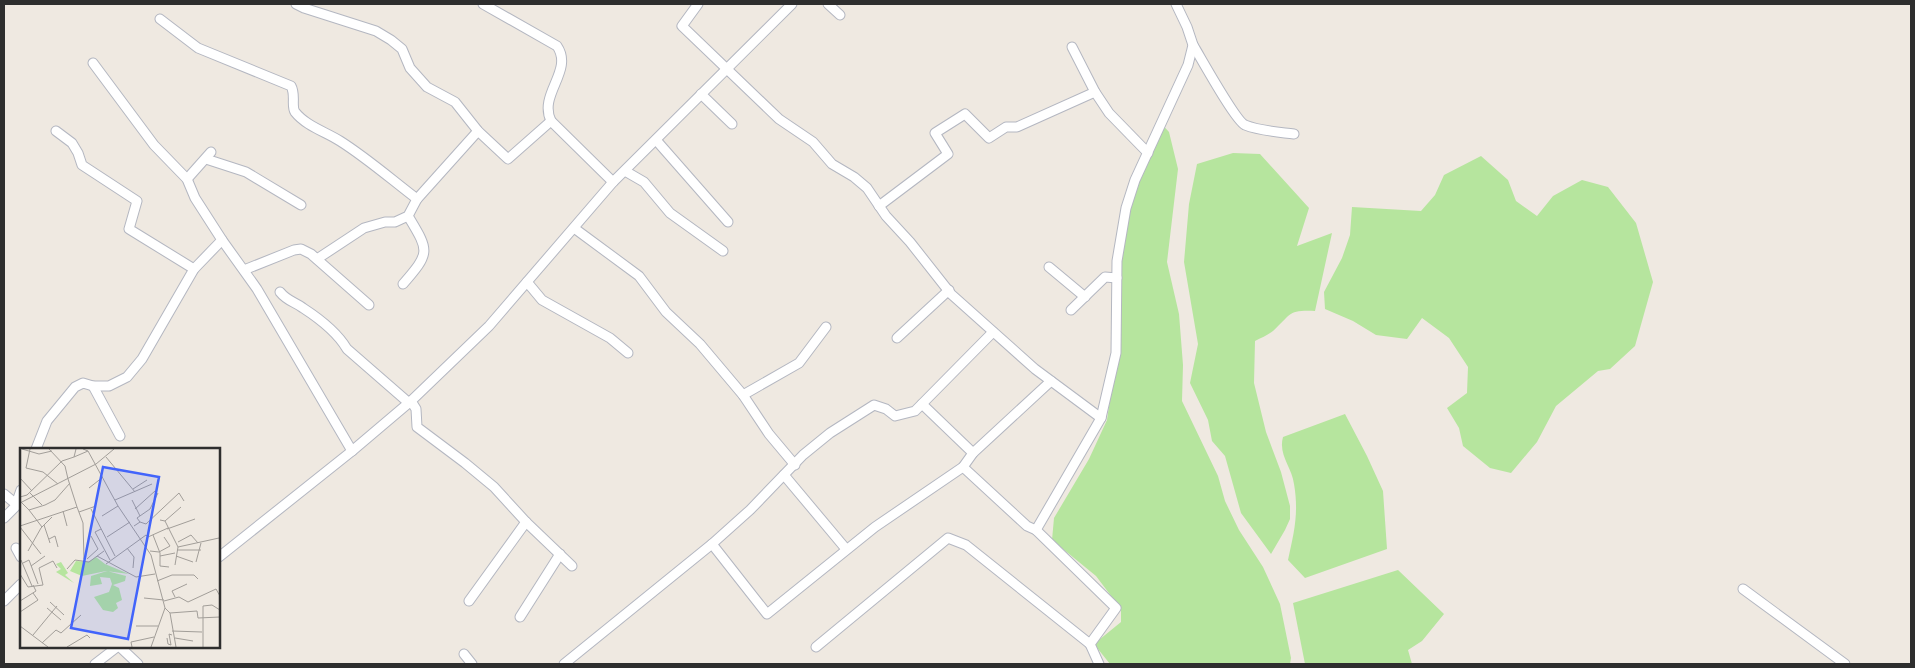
<svg xmlns="http://www.w3.org/2000/svg" width="1915" height="668" viewBox="0 0 1915 668" font-family="Karla,sans-serif">
<style>
.green{fill:#b6e59e}
.lines{fill:none;stroke-linecap:round;stroke-linejoin:round}
.minor-casing{stroke:#b4b7c1;stroke-width:11}
.minor{stroke:#fff;stroke-width:9}
.inset-road{fill:none;stroke:#a29e99;stroke-width:1}
.view{fill:#4264fb;fill-opacity:0.15;stroke:#4264fb;stroke-width:2.5}
.inset-edge{fill:none;stroke:#2e2e2e;stroke-width:2.5}
</style>
<rect width="100%" height="100%" fill="#efe9e1"/>
<g class="green">
<polygon points="1158,120 1169,132 1178,169 1167,262 1179,314 1183,365 1182,401 1218,476 1225,501 1239,530 1263,567 1280,604 1291,658 1290,664 1110,664 1094,644 1121,622 1121,609 1096,576 1052,540 1054,518 1089,459 1107,420 1117,350 1115,303 1127,203"/>
<path d="M1233 153 1260 154 1309 208 1297 246 1332 233 1315 311C1287 310 1292 314 1273 331 1268 335 1261 338 1255 341L1254 383 1266 432 1281 472 1290 506V519L1285 530 1271 554 1241 513 1225 456 1212 441 1208 420 1190 383 1198 344 1184 262 1189 204 1197 164Z"/>
<polygon points="1481,156 1508,180 1516,201 1537,216 1553,196 1582,180 1608,187 1636,223 1653,282 1635,346 1610,369 1598,371 1556,406 1537,442 1511,473 1490,468 1463,446 1459,428 1447,408 1467,393 1468,367 1449,338 1422,318 1407,339 1376,335 1353,321 1325,309 1324,292 1342,258 1350,235 1352,207 1421,211 1435,195 1444,175"/>
<path d="M1345 414 1367 456 1383 491 1387 549 1305 578 1288 560C1294 533 1299 513 1294 484 1292 467 1278 455 1283 437Z"/>
<polygon points="1398,570 1444,614 1422,641 1408,650 1412,664 1305,664 1293,603"/>
</g>
<g class="lines">
<g class="minor-casing">
<g id="minor">
<polyline points="296,4 304,8 376,31 391,40 402,49 410,68 427,87 455,102 478,131 508,159 551,121"/>
<path d="M483 4 557 46C574 71 538 94 551 121L613 182"/>
<polyline points="698,4 682,26 779,119 813,142 832,164 854,177 867,188 886,216 910,242 951,294 1035,369 1101,418"/>
<polyline points="828,4 840,15"/>
<path d="M160 19 198 48 291 86C296 95 291 106 295 112 306 126 326 132 340 141 367 158 392 180 417 199"/>
<path d="M1193 45C1201 58 1235 120 1245 125 1260 131 1278 132 1294 134"/>
<polyline points="1072,47 1095,92 1109,113 1148,153"/>
<polyline points="93,63 154,145 187,179 195,198 222,240 257,289 352,451"/>
<polyline points="701,94 732,124"/>
<polyline points="56,131 72,143 78,153 82,165 137,201 129,229 194,269"/>
<polyline points="656,140 728,222"/>
<polyline points="206,159 246,172 301,205"/>
<polyline points="625,171 644,182 670,213 723,251"/>
<polyline points="187,179 211,152"/>
<polyline points="879,206 948,154 935,133 965,114 989,138 1006,127 1017,127 1095,92"/>
<polyline points="574,228 639,276 666,312 700,344 743,395 769,434 795,465"/>
<polyline points="317,259 364,228 385,222 395,222 408,216 417,199 478,131"/>
<polyline points="1049,267 1085,297"/>
<polyline points="244,270 294,250 301,249 311,254 369,305"/>
<polyline points="527,282 542,300 610,338 628,353"/>
<path d="M403 284C431 252 429 251 408 216"/>
<path d="M280 292C287 301 295 302 303 308 320 319 337 332 347 349L409 403"/>
<polyline points="1071,310 1105,277 1117,278"/>
<polyline points="897,338 949,290"/>
<polyline points="93,386 120,436"/>
<polyline points="743,395 799,363 826,327"/>
<polyline points="411,401 416,409 417,427 465,463 494,487 526,522 572,566"/>
<polyline points="922,404 973,453"/>
<polyline points="36,449 47,421 75,387 83,383 93,386 109,386 127,377 142,359 194,269 222,240"/>
<polyline points="963,467 1027,526 1036,530 1116,608 1090,644 1099,664"/>
<polyline points="784,475 846,549"/>
<polyline points="4,494 16,504"/>
<polyline points="4,518 15,507 21,490"/>
<polyline points="1036,530 1101,418 1116,353 1117,261 1126,208 1135,180 1188,65 1193,45 1187,27 1176,4"/>
<polyline points="712,544 767,614 875,527 963,467 973,453 1051,381"/>
<polyline points="16,548 21,557"/>
<polyline points="219,557 352,451 411,401 489,326 613,182 792,4"/>
<polyline points="1743,589 1845,664"/>
<polyline points="4,601 21,584"/>
<polyline points="469,601 526,522"/>
<polyline points="520,617 560,554"/>
<polyline points="120,647 138,664"/>
<polyline points="816,647 948,538 966,545 1090,644"/>
<polyline points="464,654 472,664"/>
<polyline points="95,664 117,647"/>
<polyline points="564,664 712,544 750,510 803,455 830,433 874,405 886,409 895,416 915,411 993,332"/>
</g>
</g>
<use href="#minor" class="minor"/>
</g>
<g transform="translate(20 448)">
<rect width="200" height="200" fill="#efe9e1"/>
<path d="M76 109 85 116 109 126 86 123 62 128 50 123 56 113 68 114ZM41 114 48 125 45 127 54 135 36 124 41 121 36 116ZM87 123 106 128 105 133 93 137 99 140 102 152 96 155 98 160 93 164 83 162 74 149 89 144 92 136 90 130 80 129 82 136 70 138 71 128Z" fill="#b6e59e"/>
<path class="inset-road" d="M2 1 19 6 32 3M10 1 6 20 23 24 38 36M29 1 45 18 48 31M63 1 68 3 98 58 131 107 145 160 131 199M54 9 68 3M86 9 115 44M0 30 12 43M69 40 83 29M113 41 127 32M10 45 22 57M0 49 7 47 42 13 54 9 56 1M95 52 132 36M112 52 120 68M1 54 9 62 25 57 35 52 50 35M0 55 76 16 94 1M57 59 63 75 64 111M71 61 95 108M115 61 135 43M9 62 22 79M43 63 47 78M59 64 76 58M82 68 98 58M140 72 145 73 161 59M145 73 158 99M120 74 117 70 130 61 138 45M24 77 30 95M0 78 57 59 48 31M114 78 120 74 126 76 159 45 164 53M0 79 21 106M81 81 75 84 90 112M147 81 175 71M133 87 140 105V118L149 119M87 89 110 74M29 91 35 88 38 99M158 94 171 87 178 95M107 100 114 109 113 120M157 102H181M8 103 21 80 32 69M130 103 139 104 150 98 144 89M77 108 116 129 135 126M140 108 155 105M156 108 173 114M67 111 78 101 71 88M1 112 12 138M176 114 181 95M3 115 9 112 18 136M86 116 126 87 128 89 148 80M155 117 158 99 199 90M11 118 25 108M47 121 55 112 69 114 84 103M0 126 8 139 23 137 19 120 33 113 37 120M137 133 152 127H174L178 131M155 149 152 143 167 136M124 150 144 152M0 153 16 143 13 137M144 153 159 149 168 154 196 141 200 148M30 154 44 167M27 160 41 172M145 160 150 165 156 199M0 164 18 152 13 145M150 165 177 163 178 170 200 169M0 178 28 199M116 178H138M152 183 182 184M13 187 37 158M147 190 148 196 151 197 149 186 152 187M155 190 173 193M22 195 36 182 41 185 61 167M47 199 67 187 70 190M112 199 111 194 134 189M183 199V158L192 157 200 162"/>
<path class="view" d="M83 19 139 29 108 191 51 180Z"/>
<rect width="200" height="200" class="inset-edge"/>
</g>
<rect width="1915" height="668" fill="none" stroke="#2e2e2e" stroke-width="10"/>
</svg>
